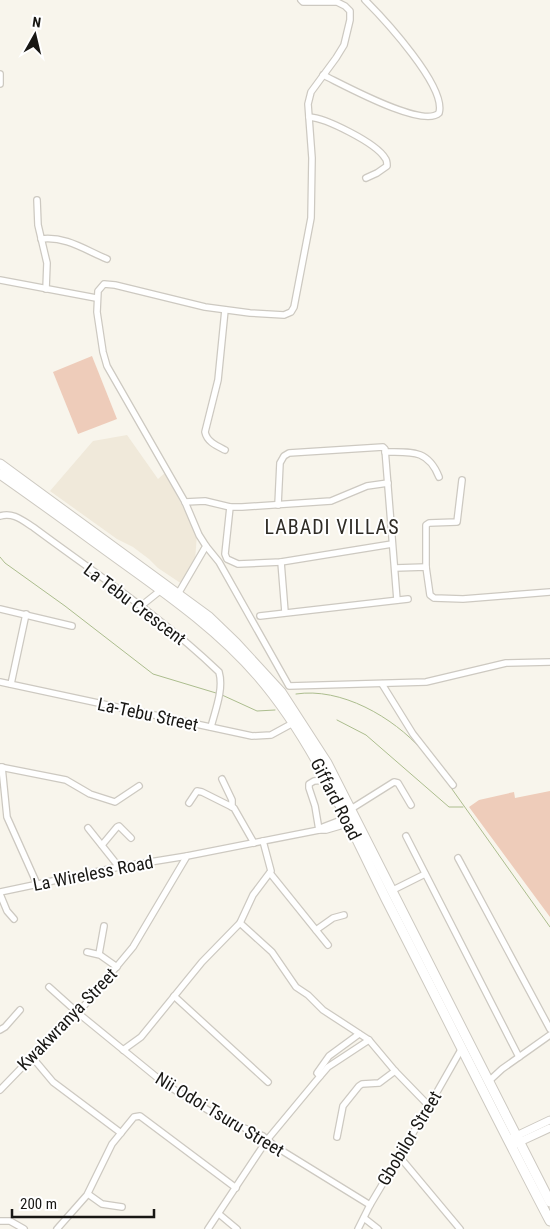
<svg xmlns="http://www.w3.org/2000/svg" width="550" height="1229" viewBox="0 0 550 1229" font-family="'Roboto Condensed',sans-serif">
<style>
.built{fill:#f0e9da}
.green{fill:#eeccba}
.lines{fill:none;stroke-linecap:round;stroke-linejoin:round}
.stream{stroke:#acbd8e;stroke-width:1}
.minor-casing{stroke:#cdc9c1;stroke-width:8}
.tertiary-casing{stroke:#cdc9c1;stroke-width:9}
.primary-casing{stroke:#cdc9c1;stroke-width:11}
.minor{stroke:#fff;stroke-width:5.5}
.tertiary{stroke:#fff;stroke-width:7}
.primary{stroke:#fff;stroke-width:9}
.labels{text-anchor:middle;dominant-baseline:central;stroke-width:4;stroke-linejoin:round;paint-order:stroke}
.street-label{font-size:18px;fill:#181714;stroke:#fff}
.quarter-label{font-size:20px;letter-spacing:1px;fill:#2f2c26;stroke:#fff}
</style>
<rect width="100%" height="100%" fill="#f8f5ec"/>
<polygon class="built" points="127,435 158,479 165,473 197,534 195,561 182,584 158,568 149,559 133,547 117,539 50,491 93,441"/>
<g class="green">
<polygon points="92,356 117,419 78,434 53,372"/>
<polygon points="550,791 550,917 469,807 479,800 514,792 515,798"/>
</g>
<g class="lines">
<g class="stream">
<polyline points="0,557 5,563 65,606 153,674 216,693"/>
<path d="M296 694C341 687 393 717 422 750"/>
<polyline points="222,695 257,711 275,710"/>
<polyline points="337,720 366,735 449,807 463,807"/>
<polyline points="442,775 550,927"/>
</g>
<g class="minor-casing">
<g id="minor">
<polyline points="0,74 0,84"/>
<path d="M323 75C342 84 423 129 439 113 447 87 384 19 365 0"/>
<path d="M309 117C326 118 376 143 385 158 387 160 387 163 387 166L377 173 366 178"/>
<polyline points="37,200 38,225 47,263 46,289"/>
<path d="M41 239C66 236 85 250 107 259"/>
<polyline points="0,280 96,298"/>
<path d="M225 450C217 446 207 442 205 432L218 380 225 310"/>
<path d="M385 452C411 452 428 449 439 477"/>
<polyline points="185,502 205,501 230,507 242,507 331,501 367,486 388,483"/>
<polyline points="278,505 280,463 284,456 289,453 383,447 385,449 397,600"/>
<polyline points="230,507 225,554 227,559 238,564 281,562 392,544"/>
<path d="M0 516C13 512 22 520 33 527 96 574 162 617 219 672 224 689 215 711 211 727"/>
<polyline points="206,546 219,562 289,686 426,682 506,663 550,662"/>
<polyline points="281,562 285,612"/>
<polyline points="426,567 426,525 429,523 457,522 462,480"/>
<polyline points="395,568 426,567 430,595 434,598 463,599 550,592"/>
<polyline points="178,594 206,546 199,535 185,502 107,366 103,352 97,312 98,291 104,284 115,285 205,307 250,313 284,315 291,312 294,307 311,218 312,158 308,104 311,92 336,58 344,45 350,20 350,11 345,6 337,2 303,2 301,0"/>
<polyline points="141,606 161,590"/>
<polyline points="0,609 72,626"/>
<polyline points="260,616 408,599"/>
<polyline points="0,682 252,736 271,735 293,723"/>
<polyline points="11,684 26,614"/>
<polyline points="382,684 413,734 453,785"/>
<polyline points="0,767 66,780 90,794 115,802 139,786"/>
<polyline points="2,767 7,817 37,884"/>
<polyline points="222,779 232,800 232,807"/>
<polyline points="189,803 197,791 202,792 234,808 254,843"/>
<polyline points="351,809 394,782 398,783 411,805"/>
<polyline points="323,827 349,817"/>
<polyline points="88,828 119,867"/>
<polyline points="319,830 315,806 309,788 309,784 314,781 326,780"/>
<polyline points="406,836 519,1057"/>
<polyline points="102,845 117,827 119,826 131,838"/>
<polyline points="458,858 550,1029"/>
<polyline points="270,873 328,945"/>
<polyline points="393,890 425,874"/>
<polyline points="0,892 119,867 187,856"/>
<polyline points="0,894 7,911 14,919"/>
<polyline points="240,923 272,952 296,987 308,995 323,1010 369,1040 395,1071 429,1106"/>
<polyline points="316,930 333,918 344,915"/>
<polyline points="87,952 100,955 117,967"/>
<polyline points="99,954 104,926"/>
<polyline points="49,987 78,1013 165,1084 221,1118 263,1136 276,1147 370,1205"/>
<polyline points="174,996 268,1082"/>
<polyline points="0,1030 5,1027 20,1010"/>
<polyline points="123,1050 141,1037 202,962 240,923 253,895 271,871 263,841"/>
<polyline points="32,1057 53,1082 121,1133"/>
<polyline points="320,1076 317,1073 329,1056 359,1034"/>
<polyline points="489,1081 502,1069 550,1035"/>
<polyline points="0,1090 32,1057 78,1013 133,947 187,856 319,830 326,830 350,823"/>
<polyline points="337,1137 343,1106 359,1086 362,1084 379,1083 395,1071"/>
<polyline points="399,1156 460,1229"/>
<polyline points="88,1194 102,1204 122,1207"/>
<polyline points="219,1214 237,1229"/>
<polyline points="364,1218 378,1229"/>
<polyline points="0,1221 10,1221 24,1229"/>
<polyline points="57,1229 87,1195 112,1144 134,1117 140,1116 236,1188"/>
<polyline points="208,1229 267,1140 316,1081 328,1067 369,1040"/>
<polyline points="358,1229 370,1205 429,1106 462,1048"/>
</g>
</g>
<g class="tertiary-casing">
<g id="tertiary">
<polyline points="512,1138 550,1120"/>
<polyline points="511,1146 550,1128"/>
</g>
</g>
<g class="primary-casing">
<g id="primary">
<polyline points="0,464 209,617 236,643 281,692 327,763 550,1202"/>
<path d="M0 474C43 504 85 535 128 566 174 599 221 633 258 676 314 741 348 823 386 899 441 1006 494 1114 550 1221"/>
</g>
</g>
<use href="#minor" class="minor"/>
<use href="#tertiary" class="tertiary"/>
<use href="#primary" class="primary"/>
</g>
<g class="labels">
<g class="street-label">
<text transform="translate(135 604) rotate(37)">La Tebu Crescent</text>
<text transform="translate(148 714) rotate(12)">La-Tebu Street</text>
<text transform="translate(336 799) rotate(63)">Giffard Road</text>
<text transform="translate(93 873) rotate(-11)">La Wireless Road</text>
<text transform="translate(67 1019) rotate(-46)">Kwakwranya Street</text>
<text transform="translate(220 1114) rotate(31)">Nii Odoi Tsuru Street</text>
<text transform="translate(409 1138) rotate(-59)">Gbobilor Street</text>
</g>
<g class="quarter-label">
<text x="332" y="527">LABADI VILLAS</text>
</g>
</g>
<g transform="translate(35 35) rotate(8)" stroke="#ffffff" stroke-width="4" paint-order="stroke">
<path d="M0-4L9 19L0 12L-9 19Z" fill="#181714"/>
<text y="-8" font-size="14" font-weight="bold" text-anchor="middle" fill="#181714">N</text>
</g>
<path d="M12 1209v8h142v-8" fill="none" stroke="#181714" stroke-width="2.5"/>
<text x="20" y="1209" font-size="15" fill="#181714" stroke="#ffffff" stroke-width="4" paint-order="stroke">200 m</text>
</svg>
